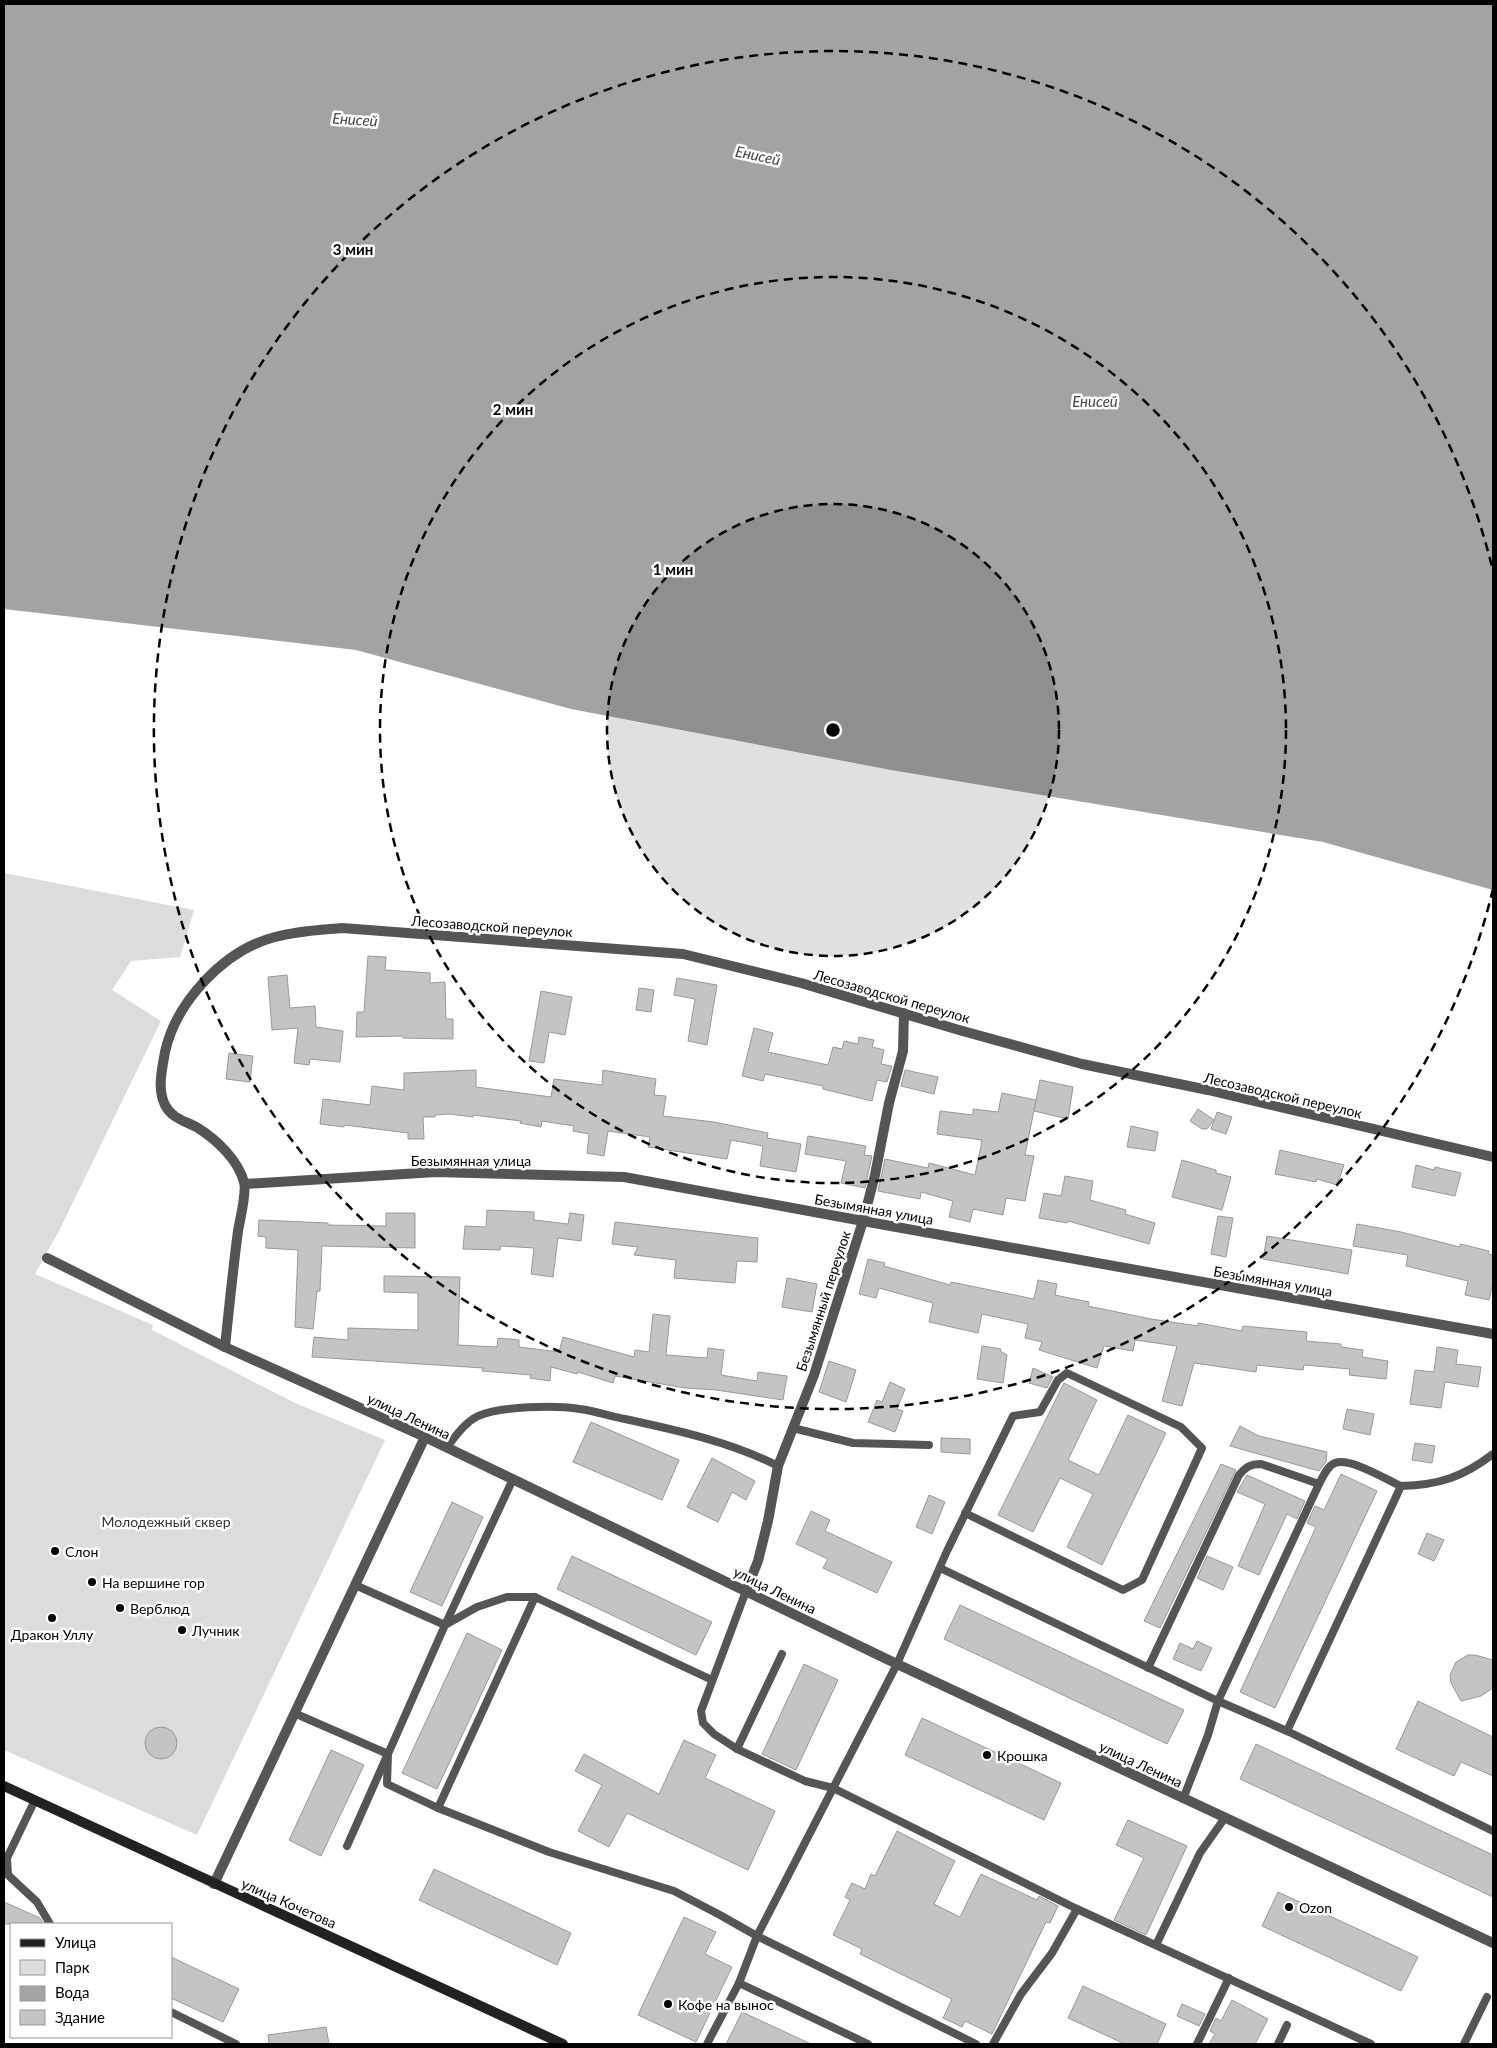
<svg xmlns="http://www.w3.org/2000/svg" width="1497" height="2048" viewBox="0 0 1497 2048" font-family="Lato,sans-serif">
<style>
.green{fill:#dcdcdc}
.water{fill:#a3a3a3}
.building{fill:#c4c4c4;stroke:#999}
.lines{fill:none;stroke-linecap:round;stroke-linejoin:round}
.service{stroke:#555;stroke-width:8}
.minor{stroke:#555;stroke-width:10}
.tertiary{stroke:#555;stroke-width:10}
.secondary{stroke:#222;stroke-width:10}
.ring{fill:none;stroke:#000;stroke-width:2.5;stroke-dasharray:9 6}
.poi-dot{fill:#000;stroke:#fff;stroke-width:2}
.labels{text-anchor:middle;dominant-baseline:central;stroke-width:5;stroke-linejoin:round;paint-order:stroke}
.street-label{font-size:14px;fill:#000;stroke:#fff}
.park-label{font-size:14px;fill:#333;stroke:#fff}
.poi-label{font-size:14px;fill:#000;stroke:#fff;text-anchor:start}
.water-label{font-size:15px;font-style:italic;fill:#444;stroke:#fff}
.centre{fill:#000;stroke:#fff;stroke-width:2.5}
.ring-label{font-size:15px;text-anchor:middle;font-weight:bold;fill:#000;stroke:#fff;stroke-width:5;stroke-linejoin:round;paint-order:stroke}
</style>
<rect width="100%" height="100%" fill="#fff"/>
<polygon class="green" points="4,873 194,910 180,957 131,961 112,990 161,1021 60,1229 35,1274 153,1325 152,1330 295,1403 385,1440 197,1835 4,1750"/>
<polygon class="water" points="4,4 1493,4 1493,890 1323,842 891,770 571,709 356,650 4,609"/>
<g class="building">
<polygon points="368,956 386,957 385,970 430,973 430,983 445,982 446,1019 453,1019 453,1039 403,1038 403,1036 356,1037 357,1012 364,1012"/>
<polygon points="287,975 290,1008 315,1006 316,1027 343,1031 340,1062 310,1059 309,1065 294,1063 298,1028 272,1030 268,977"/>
<polygon points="677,978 717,985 707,1045 688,1041 695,999 674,995"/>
<polygon points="639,988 654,990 651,1012 636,1010"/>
<polygon points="541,991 572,997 565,1035 549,1032 544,1063 529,1061"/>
<polygon points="754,1028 773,1033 768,1052 828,1065 833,1047 842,1049 844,1041 858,1044 859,1037 874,1040 872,1047 884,1050 881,1064 892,1066 887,1082 877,1080 872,1101 823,1089 823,1086 765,1074 763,1081 742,1076"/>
<polygon points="229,1053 253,1056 250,1082 226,1079"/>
<polygon points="476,1070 476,1087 551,1097 554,1079 602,1085 603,1070 656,1079 654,1095 666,1096 663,1116 714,1122 768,1133 767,1138 801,1144 796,1172 760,1166 763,1146 731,1140 727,1159 648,1147 650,1137 608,1131 604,1156 587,1153 589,1134 573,1131 574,1126 542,1121 541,1127 520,1123 521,1121 473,1115 473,1117 450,1114 435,1115 435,1117 423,1117 424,1139 408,1139 408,1133 345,1125 344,1127 320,1124 323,1099 370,1105 372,1086 404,1090 404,1073"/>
<polygon points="905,1070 938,1077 934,1094 901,1086"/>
<polygon points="1040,1080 1073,1087 1068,1119 1034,1111"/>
<polygon points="1002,1093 1036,1100 1025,1155 1034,1156 1025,1201 1006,1198 1003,1215 973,1209 970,1222 949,1217 953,1201 921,1192 920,1199 878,1191 885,1159 928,1168 929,1163 975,1175 982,1140 937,1134 940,1111 973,1115 973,1109 998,1112"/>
<polygon points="1198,1109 1214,1120 1207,1129 1202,1129 1190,1121"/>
<polygon points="1217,1112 1232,1117 1226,1134 1211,1129"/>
<polygon points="1131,1126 1158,1132 1155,1151 1127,1147"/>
<polygon points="808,1136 866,1146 864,1155 872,1156 865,1188 841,1183 846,1161 805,1154"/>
<polygon points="1280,1150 1344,1165 1337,1185 1317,1179 1316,1182 1275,1174"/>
<polygon points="1182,1160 1216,1170 1216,1173 1231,1177 1222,1210 1172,1197"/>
<polygon points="1416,1165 1434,1170 1435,1167 1461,1173 1455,1196 1412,1187"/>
<polygon points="1065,1176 1093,1181 1090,1200 1126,1210 1125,1214 1155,1223 1149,1244 1068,1221 1067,1223 1039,1218 1044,1193 1061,1196"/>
<polygon points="487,1210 534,1212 534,1220 568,1224 570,1213 584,1215 581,1241 558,1238 553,1277 531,1274 534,1248 501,1246 500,1250 463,1249 465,1226 486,1227"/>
<polygon points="386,1213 415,1213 415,1248 322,1246 320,1291 317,1291 313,1329 295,1327 298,1250 266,1248 266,1237 258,1236 259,1220 328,1223 328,1225 386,1226"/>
<polygon points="1218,1216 1233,1218 1226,1257 1211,1254"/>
<polygon points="615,1222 758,1238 757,1262 737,1261 735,1283 674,1278 676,1260 634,1255 638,1247 612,1244"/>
<polygon points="1357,1224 1401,1232 1460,1247 1460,1244 1489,1251 1488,1254 1493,1255 1493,1282 1489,1300 1465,1295 1468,1281 1406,1266 1408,1255 1353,1246"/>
<polygon points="1267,1236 1352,1250 1348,1274 1263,1259"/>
<polygon points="868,1259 885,1263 884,1266 950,1285 951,1282 1034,1299 1038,1280 1057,1284 1055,1295 1089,1302 1088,1306 1151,1319 1198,1326 1198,1323 1242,1331 1243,1326 1307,1332 1306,1341 1341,1344 1341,1347 1363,1350 1362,1357 1388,1361 1386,1379 1349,1375 1350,1369 1304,1365 1303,1370 1257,1365 1256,1372 1194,1363 1182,1406 1162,1401 1177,1346 1135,1340 1133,1351 1104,1346 1097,1368 1039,1350 1042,1342 1025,1338 1028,1324 982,1314 978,1333 929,1322 933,1303 879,1288 876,1298 859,1294"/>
<polygon points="384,1276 460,1277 458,1345 497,1347 498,1338 519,1340 519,1347 559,1352 563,1337 634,1357 635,1350 649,1352 653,1314 670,1316 666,1355 707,1358 708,1348 724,1350 721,1375 757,1381 758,1372 787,1376 783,1400 716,1390 685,1388 615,1376 613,1383 578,1372 577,1374 551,1367 550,1381 530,1378 531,1375 482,1371 483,1368 312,1357 314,1337 348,1340 348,1328 418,1330 418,1293 384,1292"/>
<polygon points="787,1278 817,1284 812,1312 782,1307"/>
<polygon points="982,1346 1001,1349 1000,1351 1007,1355 1003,1383 977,1379"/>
<polygon points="1437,1347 1458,1350 1456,1364 1481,1367 1478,1387 1445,1382 1441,1408 1410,1404 1415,1370 1434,1372"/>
<polygon points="829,1361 856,1370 846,1402 819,1392"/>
<polygon points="1033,1368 1053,1377 1047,1388 1029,1383"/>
<polygon points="890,1382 905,1389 897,1409 903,1411 895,1432 868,1422 877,1400 882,1402"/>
<polygon points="1064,1383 1097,1400 1068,1460 1099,1475 1128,1415 1166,1433 1102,1565 1067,1547 1093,1494 1060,1478 1033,1532 998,1515"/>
<polygon points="1347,1409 1374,1414 1370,1435 1343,1429"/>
<polygon points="591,1422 679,1460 662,1500 573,1462"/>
<polygon points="1240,1426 1259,1436 1327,1452 1326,1462 1319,1471 1230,1446"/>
<polygon points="941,1438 970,1439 970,1454 941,1452"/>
<polygon points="1415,1443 1435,1446 1432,1463 1412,1460"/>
<polygon points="712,1458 755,1481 746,1500 732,1492 718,1522 687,1507"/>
<polygon points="1221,1464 1236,1470 1160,1628 1144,1621"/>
<polygon points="1341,1474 1377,1491 1275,1708 1240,1692 1316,1527 1307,1523 1315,1506 1324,1510"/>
<polygon points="1247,1475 1305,1501 1297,1519 1287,1514 1259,1575 1238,1566 1265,1504 1237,1492"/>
<polygon points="929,1495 945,1502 932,1534 916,1527"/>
<polygon points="452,1502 483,1517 442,1606 410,1592"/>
<polygon points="811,1511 830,1520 825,1531 892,1562 877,1593 823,1568 828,1559 796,1544"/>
<polygon points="1427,1533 1444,1540 1434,1561 1418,1554"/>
<polygon points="572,1556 712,1622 696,1655 557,1589"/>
<polygon points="1207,1556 1233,1567 1223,1590 1197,1578"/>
<polygon points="960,1605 1184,1710 1167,1744 944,1639"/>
<polygon points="467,1633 502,1650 437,1789 402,1773"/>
<polygon points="1197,1641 1212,1648 1201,1671 1173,1659 1180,1643 1193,1649"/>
<polygon points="1468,1655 1475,1655 1493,1660 1493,1688 1481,1696 1461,1701 1451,1683 1450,1675 1456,1662"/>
<polygon points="804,1664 838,1680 796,1770 762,1754"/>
<polygon points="1418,1701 1493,1737 1493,1776 1461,1762 1454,1776 1396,1749"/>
<polygon points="922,1718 1061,1783 1044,1820 905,1755"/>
<circle cx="161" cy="1743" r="16"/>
<polygon points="684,1740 716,1755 705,1778 775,1811 748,1870 627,1813 609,1847 578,1831 602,1785 575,1771 584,1754 659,1794"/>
<polygon points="1256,1744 1493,1855 1493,1897 1240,1779"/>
<polygon points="331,1750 364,1765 321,1856 289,1840"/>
<polygon points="1128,1820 1187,1846 1146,1935 1114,1920 1144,1858 1116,1845"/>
<polygon points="897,1831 955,1861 934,1904 960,1917 981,1874 1037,1900 1039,1896 1058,1906 1050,1923 1046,1922 992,2034 965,2021 962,2027 943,2018 952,1999 860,1954 862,1949 833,1935 850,1900 845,1897 852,1883 865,1889 871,1874 875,1876"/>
<polygon points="434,1869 571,1933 557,1965 419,1900"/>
<polygon points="1278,1892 1418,1957 1401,1991 1262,1926"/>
<polygon points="4,1902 40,1918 44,1924 4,1924"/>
<polygon points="684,1917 716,1932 705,1954 732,1967 696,2042 638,2015"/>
<polygon points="171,1957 239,1989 223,2022 171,1998"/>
<polygon points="1083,1986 1166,2024 1157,2044 1125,2044 1068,2018"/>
<polygon points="1232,2000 1268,2019 1255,2044 1209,2044 1215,2034 1210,2031 1216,2018 1221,2021"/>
<polygon points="1182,2004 1205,2014 1199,2026 1177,2016"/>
<polygon points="742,2012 811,2044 726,2044"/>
<polygon points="326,2027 329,2044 269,2044 268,2035"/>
</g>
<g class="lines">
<g class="service">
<polyline points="793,1428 853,1443 929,1445"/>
<path d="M446 1448C456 1436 464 1423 478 1416 502 1406 555 1405 580 1409 595 1411 610 1416 625 1419 676 1430 731 1442 778 1466"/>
<path d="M1401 1486C1387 1480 1350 1457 1335 1463 1327 1466 1323 1477 1319 1484L1218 1701 1287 1731 1493 1831"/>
<polyline points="940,1568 1218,1701 1208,1735 1183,1799"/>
<polyline points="355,1585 445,1625 477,1607 507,1597 535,1597 712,1680"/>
<polyline points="746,1591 701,1711 703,1723 714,1734 737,1749 805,1781 833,1788 1077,1909 1371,2044"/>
<path d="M1148 1668 1239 1475C1246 1467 1250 1464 1261 1464L1319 1484"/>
<polyline points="294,1713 388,1754 445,1625 513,1479"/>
<path d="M1287 1731 1401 1486C1439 1485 1463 1477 1493 1454"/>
<polyline points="737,1749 782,1654"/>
<polyline points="388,1754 387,1784 438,1808 549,1852 674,1891 720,1915 757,1936 976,2044"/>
<polyline points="35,1800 7,1858 8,1875 37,1902 50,1924"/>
<polyline points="438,1808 535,1597"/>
<polyline points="347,1846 386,1758"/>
<polyline points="1156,1945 1200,1853 1224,1819"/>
<polyline points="739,1983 757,1936 897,1664 947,1551 1013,1416 1040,1412 1058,1380 1067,1373 1181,1427 1202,1448 1142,1580 1123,1590 965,1513"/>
<polyline points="171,2012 236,2044"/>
<polyline points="707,2044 739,1983 868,2044"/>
<polyline points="993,2044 1021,1994 1052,1953 1077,1909"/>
<polyline points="1197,2044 1229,1978"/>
<polyline points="1278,2044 1287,2025"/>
<polyline points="1464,2044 1487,1997"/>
</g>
<g class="minor">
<polyline points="245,1184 436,1172 624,1177 863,1221 1493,1334"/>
<polyline points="47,1258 225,1347 425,1437"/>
<path d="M225 1347C229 1308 233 1269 238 1231 240 1219 247 1192 244 1182 238 1160 217 1140 198 1128 186 1121 172 1119 165 1105 157 1089 162 1069 165 1052 176 1002 224 950 275 937 297 931 320 930 342 928L683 954 801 983 959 1030 1082 1064 1208 1090 1493 1157"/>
<polyline points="746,1591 758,1561 768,1521 778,1466 814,1375 863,1221 875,1175 889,1103 903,1051 904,1013"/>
</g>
<polyline class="tertiary" points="214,1884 425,1437 897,1664 1493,1943"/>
<polyline class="secondary" points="4,1786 563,2044"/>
</g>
<circle cx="833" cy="730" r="226" fill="#000" fill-opacity=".12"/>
<g class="ring">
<circle cx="833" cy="730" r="226"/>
<circle cx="833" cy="730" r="453"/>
<path d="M1493 889A679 679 0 1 1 1493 571"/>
</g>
<g class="poi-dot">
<circle cx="55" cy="1551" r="5"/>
<circle cx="92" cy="1582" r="5"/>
<circle cx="120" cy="1608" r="5"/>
<circle cx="52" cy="1618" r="5"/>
<circle cx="182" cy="1630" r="5"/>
<circle cx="987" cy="1755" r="5"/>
<circle cx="1289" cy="1907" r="5"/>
<circle cx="668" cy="2004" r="5"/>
</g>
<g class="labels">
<g class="street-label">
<text transform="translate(492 926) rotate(4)">Лесозаводской переулок</text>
<text transform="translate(892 996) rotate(16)">Лесозаводской переулок</text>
<text transform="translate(1283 1095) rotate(13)">Лесозаводской переулок</text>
<text x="471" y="1160">Безымянная улица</text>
<text transform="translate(874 1209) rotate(10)">Безымянная улица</text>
<text transform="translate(1273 1281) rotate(10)">Безымянная улица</text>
<text transform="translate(823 1301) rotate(-72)">Безымянный переулок</text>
<text transform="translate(409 1416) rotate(25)">улица Ленина</text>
<text transform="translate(775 1590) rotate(26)">улица Ленина</text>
<text transform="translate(1141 1764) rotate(25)">улица Ленина</text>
<text transform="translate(289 1903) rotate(24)">улица Кочетова</text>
</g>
<g class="park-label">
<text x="166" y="1521">Молодежный сквер</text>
</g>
<g class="poi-label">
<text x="65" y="1551">Слон</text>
<text x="102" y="1582">На вершине гор</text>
<text x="130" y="1608">Верблюд</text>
<text x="192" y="1630">Лучник</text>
<text x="52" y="1634" text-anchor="middle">Дракон Уллу</text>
<text x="997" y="1755">Крошка</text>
<text x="1299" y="1907">Ozon</text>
<text x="678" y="2004">Кофе на вынос</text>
</g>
<g class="water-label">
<text transform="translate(355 119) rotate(4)">Енисей</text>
<text transform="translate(758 155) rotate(12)">Енисей</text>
<text x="1095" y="401">Енисей</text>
</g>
</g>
<circle cx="833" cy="730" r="8" class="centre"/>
<g class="ring-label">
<text x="353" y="255">3 мин</text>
<text x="513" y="415">2 мин</text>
<text x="673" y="575">1 мин</text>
</g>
<rect width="1497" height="2048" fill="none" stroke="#000000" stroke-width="10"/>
<rect x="10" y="1923" width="162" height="115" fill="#ffffff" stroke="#999999"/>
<rect x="20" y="1939" width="25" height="8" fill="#222222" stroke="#999999"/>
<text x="55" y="1948" font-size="15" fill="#000000">Улица</text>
<rect x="20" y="1960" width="25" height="15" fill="#dcdcdc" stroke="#999999"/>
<text x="55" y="1973" font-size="15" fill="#000000">Парк</text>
<rect x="20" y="1986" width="25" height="15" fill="#a3a3a3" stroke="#999999"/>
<text x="55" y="1998" font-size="15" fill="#000000">Вода</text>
<rect x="20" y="2010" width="25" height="15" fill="#c4c4c4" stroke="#999999"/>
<text x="55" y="2023" font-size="15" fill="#000000">Здание</text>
</svg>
